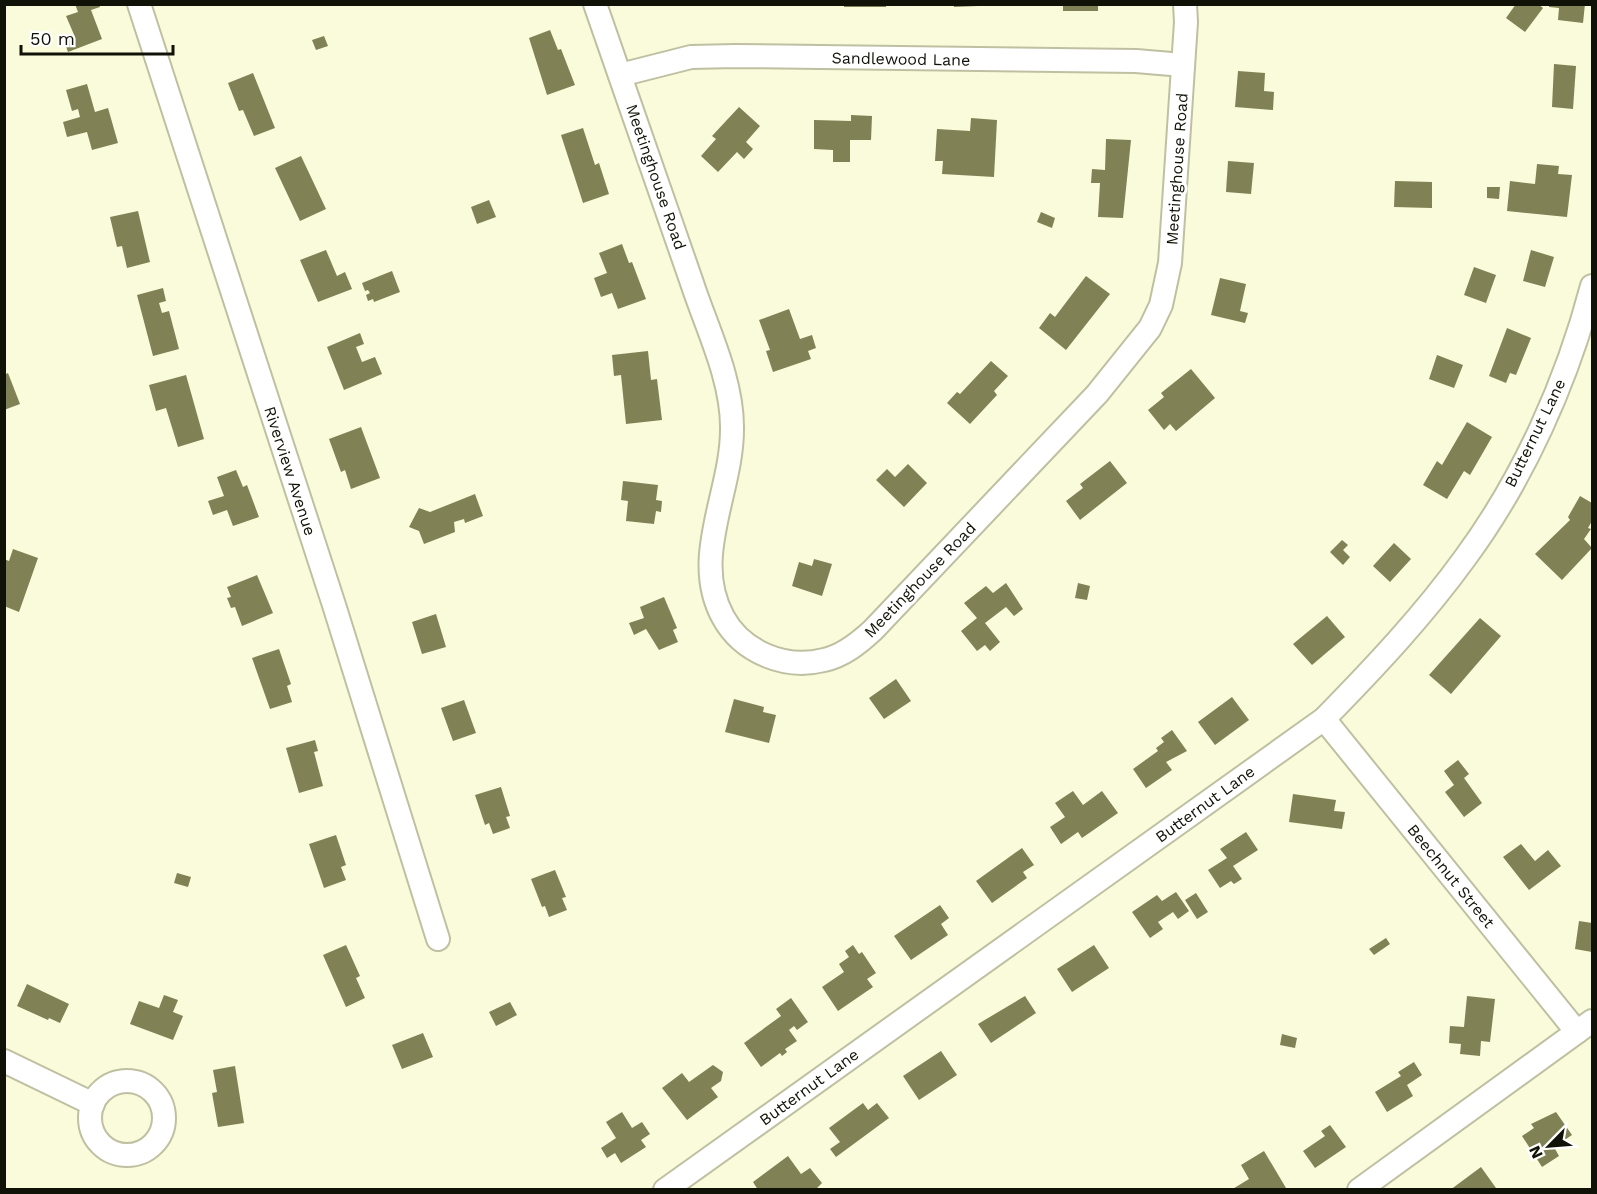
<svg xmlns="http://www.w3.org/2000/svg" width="1597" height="1194" viewBox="0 0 1597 1194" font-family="'Work Sans',sans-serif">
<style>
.building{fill:#808154}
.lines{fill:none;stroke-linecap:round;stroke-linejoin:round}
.minor-casing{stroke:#bfc0a2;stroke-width:26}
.minor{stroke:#fff;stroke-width:22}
.labels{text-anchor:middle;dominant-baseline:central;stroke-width:6;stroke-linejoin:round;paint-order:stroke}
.street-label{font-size:16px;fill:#111207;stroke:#fff}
</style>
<rect width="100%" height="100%" fill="#fafbdb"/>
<g class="building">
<polygon points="75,4 99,4 100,7 91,10 102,39 68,52 64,41 75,37 66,16 78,12"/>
<rect x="844" y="4" width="42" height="3"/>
<polygon points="954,4 978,4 978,6 954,7"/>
<rect x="1063" y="4" width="35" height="7"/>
<polygon points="1516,4 1538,4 1543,8 1525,32 1506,18"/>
<polygon points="1549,4 1585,4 1583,23 1558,20 1559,8 1549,7"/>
<polygon points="550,30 558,50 561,49 575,85 547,95 529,38"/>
<polygon points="324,36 328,46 316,50 312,40"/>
<polygon points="1554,64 1576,66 1573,109 1552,107"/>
<polygon points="1238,71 1265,73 1264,91 1274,92 1273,110 1235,107"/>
<polygon points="253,73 275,128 254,136 243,110 239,111 228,83"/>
<polygon points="87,84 95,112 108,108 118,143 92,150 87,132 67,137 63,122 80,117 78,109 72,111 66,90"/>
<polygon points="739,107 760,126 746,142 753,149 744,159 737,152 718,172 701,156 716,139 712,136"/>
<polygon points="851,115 872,116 871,140 850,140 850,162 833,162 833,150 814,149 814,120 851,121"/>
<polygon points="971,118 997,120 994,177 942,174 943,161 935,161 937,129 970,131"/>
<polygon points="583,128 595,165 599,163 609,194 583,203 561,135"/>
<polygon points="1106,139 1131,140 1123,218 1098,217 1100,183 1091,183 1092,169 1105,170"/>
<polygon points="301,156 326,209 300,221 275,168"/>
<polygon points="1228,161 1254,163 1251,194 1226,192"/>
<polygon points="1537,164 1559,166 1558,174 1572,175 1567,217 1507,211 1510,181 1535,184"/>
<polygon points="1395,181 1432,182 1432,208 1394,207"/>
<polygon points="1487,187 1500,187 1499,199 1487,198"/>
<polygon points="489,200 496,217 477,224 471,207"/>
<polygon points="138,211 150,262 127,268 122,246 117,247 110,217"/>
<polygon points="1041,212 1055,218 1052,228 1037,222"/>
<polygon points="622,244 629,263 632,262 646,299 618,309 612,293 601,297 594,278 607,273 599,253"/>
<polygon points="326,250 337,276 345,272 352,289 318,302 300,260"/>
<polygon points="1531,250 1554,257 1545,287 1523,281"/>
<polygon points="1474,267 1496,275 1486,303 1464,295"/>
<polygon points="392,271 400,292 374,302 373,299 368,301 366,295 370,293 368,290 365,291 362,283"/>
<polygon points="1086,276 1110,294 1066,350 1039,328 1050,313 1055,317"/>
<polygon points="1220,278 1246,284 1240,311 1248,313 1245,323 1211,315"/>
<polygon points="163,288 166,301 159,303 162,313 169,311 179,349 153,356 137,295"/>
<polygon points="789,309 800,339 812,335 816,348 808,351 811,359 773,372 766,351 770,350 759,320"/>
<polygon points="1507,328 1531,338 1516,375 1510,373 1506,383 1489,376"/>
<polygon points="360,333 364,344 356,347 362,362 375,357 382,374 344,390 327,347"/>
<polygon points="648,351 651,380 657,379 662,420 626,424 621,375 614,376 612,355"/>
<polygon points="1437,355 1463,365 1454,388 1429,379"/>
<polygon points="991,361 1008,376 994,391 997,395 970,424 947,403 957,392 960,394"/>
<polygon points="1191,369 1215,398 1176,431 1170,424 1164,430 1148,410 1164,397 1161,393"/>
<polygon points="8,373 20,404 4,410 4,375"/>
<polygon points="186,375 204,439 178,447 166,408 156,411 149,385"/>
<polygon points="1467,422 1492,437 1470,475 1464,471 1447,499 1423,485 1437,461 1442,465"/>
<polygon points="361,427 380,478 351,489 345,470 341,472 329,439"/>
<polygon points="1110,461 1127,483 1080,520 1066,501 1083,488 1080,484"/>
<polygon points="908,464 927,483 904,507 876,480 887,469 895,477"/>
<polygon points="236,470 243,487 247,485 259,517 233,526 227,510 213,515 208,501 224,496 217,477"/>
<polygon points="623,481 658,485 656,500 662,501 661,512 656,511 654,524 626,521 628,501 621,500"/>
<polygon points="475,494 483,516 465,523 464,519 454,522 455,532 424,544 419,531 409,527 419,508 430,512"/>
<polygon points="1580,496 1592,503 1592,521 1588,528 1591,529 1584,539 1592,548 1562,580 1535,554 1570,520 1568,517"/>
<polygon points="1342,540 1348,545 1343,550 1350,557 1343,565 1330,552"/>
<polygon points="1394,543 1411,559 1390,582 1373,566"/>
<polygon points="13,549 38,558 19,612 4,606 4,559 9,561"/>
<polygon points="814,559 832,564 822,596 792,586 799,562 812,566"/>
<polygon points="257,575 273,613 242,626 235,607 231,608 227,598 231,597 227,587"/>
<polygon points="1006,583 1023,609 1014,616 1006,607 985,623 1000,642 990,651 985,645 977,651 961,631 977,618 964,603 986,586 993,593"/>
<polygon points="1078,583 1090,586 1087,600 1075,598"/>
<polygon points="664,597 677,628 673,630 678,642 659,650 646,629 634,635 629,623 644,618 640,607"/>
<polygon points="436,614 446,647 422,654 412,622"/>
<polygon points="1327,616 1345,637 1312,665 1293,644"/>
<polygon points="1480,618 1501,636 1451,694 1429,675"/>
<polygon points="279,649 291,684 287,686 292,702 270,709 252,658"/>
<polygon points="896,679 911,701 884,719 869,698"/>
<polygon points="1232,697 1249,720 1215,745 1198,722"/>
<polygon points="734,699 764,707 763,712 776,715 769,743 725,732"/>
<polygon points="464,700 476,733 453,741 441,708"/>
<polygon points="1172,730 1187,751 1166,762 1172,770 1146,788 1133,769 1158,751 1156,748 1164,742 1161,738"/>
<polygon points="315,740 318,751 314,752 323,786 299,793 286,748"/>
<polygon points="1458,760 1469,774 1464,778 1482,803 1464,817 1445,792 1454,785 1444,771"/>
<polygon points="501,787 510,816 506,817 510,828 493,834 489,823 485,825 475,795"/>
<polygon points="1073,791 1083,805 1102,791 1118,813 1082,838 1078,832 1061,844 1050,827 1065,817 1055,803"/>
<polygon points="1293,794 1336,800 1334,811 1345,812 1342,829 1289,822"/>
<polygon points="1246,832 1258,850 1233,866 1242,879 1234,884 1231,881 1220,888 1208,870 1227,858 1220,849"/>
<polygon points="336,835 346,865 341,867 346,880 324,888 309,844"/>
<polygon points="1521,844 1535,861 1548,850 1561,866 1529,890 1503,857"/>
<polygon points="1022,848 1034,865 1023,872 1027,878 992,903 976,881"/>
<polygon points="555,870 566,897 562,898 567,910 549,917 545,906 542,907 531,879"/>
<polygon points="177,873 191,877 188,887 174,883"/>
<polygon points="1176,892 1189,911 1178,919 1173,912 1158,922 1163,929 1150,938 1132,912 1157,895 1162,901"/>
<polygon points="1196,893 1208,912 1197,919 1185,900"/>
<polygon points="940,905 949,918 941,924 948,935 911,960 894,936"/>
<polygon points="1579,921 1592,923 1592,952 1575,949"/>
<polygon points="1386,938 1390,944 1374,955 1369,949"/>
<polygon points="346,945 360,976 356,978 365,998 346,1007 323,955"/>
<polygon points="853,945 859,954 862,952 876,973 867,979 873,987 838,1011 822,987 844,972 839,964 849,957 845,951"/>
<polygon points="1094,945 1109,968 1072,992 1057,969"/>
<polygon points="27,984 69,1004 60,1023 49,1018 48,1020 17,1006"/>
<polygon points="164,995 178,1000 173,1012 183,1016 173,1040 130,1024 139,1001 159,1008"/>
<polygon points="1025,996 1036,1013 991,1043 978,1024"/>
<polygon points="1467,996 1495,999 1490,1042 1481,1041 1480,1056 1460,1054 1461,1044 1449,1043 1450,1026 1464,1027"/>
<polygon points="791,998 808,1022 797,1030 794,1026 789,1030 797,1041 785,1049 787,1052 782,1056 780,1053 761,1067 744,1043 781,1016 776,1009"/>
<polygon points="510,1002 517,1015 496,1026 489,1012"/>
<polygon points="423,1033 433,1057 402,1069 392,1045"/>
<polygon points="1282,1034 1297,1038 1295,1048 1280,1045"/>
<polygon points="941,1051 957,1075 919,1100 903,1076"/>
<polygon points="1414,1062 1422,1075 1407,1085 1413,1096 1387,1112 1375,1092 1401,1076 1398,1072"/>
<polygon points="713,1065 723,1072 721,1081 711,1088 718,1097 687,1120 662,1088 682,1073 689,1082"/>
<polygon points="235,1066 244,1123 218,1127 212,1093 217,1092 213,1070"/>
<polygon points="863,1103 868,1110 877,1103 889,1118 836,1157 830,1149 840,1142 829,1128"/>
<polygon points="622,1112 632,1128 642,1122 650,1134 641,1140 646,1147 621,1163 615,1153 607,1158 601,1148 616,1138 606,1122"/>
<polygon points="1556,1112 1572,1135 1554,1147 1559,1156 1542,1167 1522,1136 1534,1128 1531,1124"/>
<polygon points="1330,1125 1346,1147 1315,1168 1303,1151 1325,1136 1321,1131"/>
<polygon points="1264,1151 1286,1188 1231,1190 1249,1179 1241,1165"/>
<polygon points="788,1156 801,1174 810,1168 822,1183 815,1190 758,1190 753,1182"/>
<polygon points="1481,1167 1496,1188 1493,1190 1450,1190"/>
</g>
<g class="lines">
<g class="minor-casing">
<g id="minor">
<polyline points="139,4 334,605 438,939"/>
<path d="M595 4C627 97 660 190 692 283 707 329 732 378 732 427 733 491 690 557 723 617 742 652 785 670 824 660 843 656 859 643 873 630L1097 394 1150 328 1161 305 1170 263 1186 22 1185 4"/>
<polyline points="620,75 691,57 735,56 1136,61 1183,65"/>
<polyline points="1324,719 1577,1032"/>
<polyline points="4,1061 93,1104"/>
<circle cx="127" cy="1118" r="37"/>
<path d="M665 1190 1324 719C1374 668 1423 616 1465 558 1524 478 1567 381 1592 286"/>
<polyline points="1359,1190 1592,1021"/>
</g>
</g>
<use href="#minor" class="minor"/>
</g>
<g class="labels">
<g class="street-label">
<text transform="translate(901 59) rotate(1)">Sandlewood Lane</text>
<text transform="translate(1177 169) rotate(-86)">Meetinghouse Road</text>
<text transform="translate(656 177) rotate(71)">Meetinghouse Road</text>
<text transform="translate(1535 433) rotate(-64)">Butternut Lane</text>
<text transform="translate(290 471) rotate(72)">Riverview Avenue</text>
<text transform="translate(920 580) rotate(-46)">Meetinghouse Road</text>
<text transform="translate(1205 804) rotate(-36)">Butternut Lane</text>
<text transform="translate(1451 876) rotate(51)">Beechnut Street</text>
<text transform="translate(809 1087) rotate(-36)">Butternut Lane</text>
</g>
</g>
<rect width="1597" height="1194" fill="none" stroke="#111207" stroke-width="12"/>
<g transform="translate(1549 1146) rotate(245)" stroke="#ffffff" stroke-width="4.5" paint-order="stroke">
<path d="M0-4.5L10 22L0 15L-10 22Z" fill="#111207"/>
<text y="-9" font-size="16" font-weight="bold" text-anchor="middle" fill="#111207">N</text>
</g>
<path d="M21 45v9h152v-9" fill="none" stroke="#111207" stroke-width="3"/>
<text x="30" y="45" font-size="18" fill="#111207" stroke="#ffffff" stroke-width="4.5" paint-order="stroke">50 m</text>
</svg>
